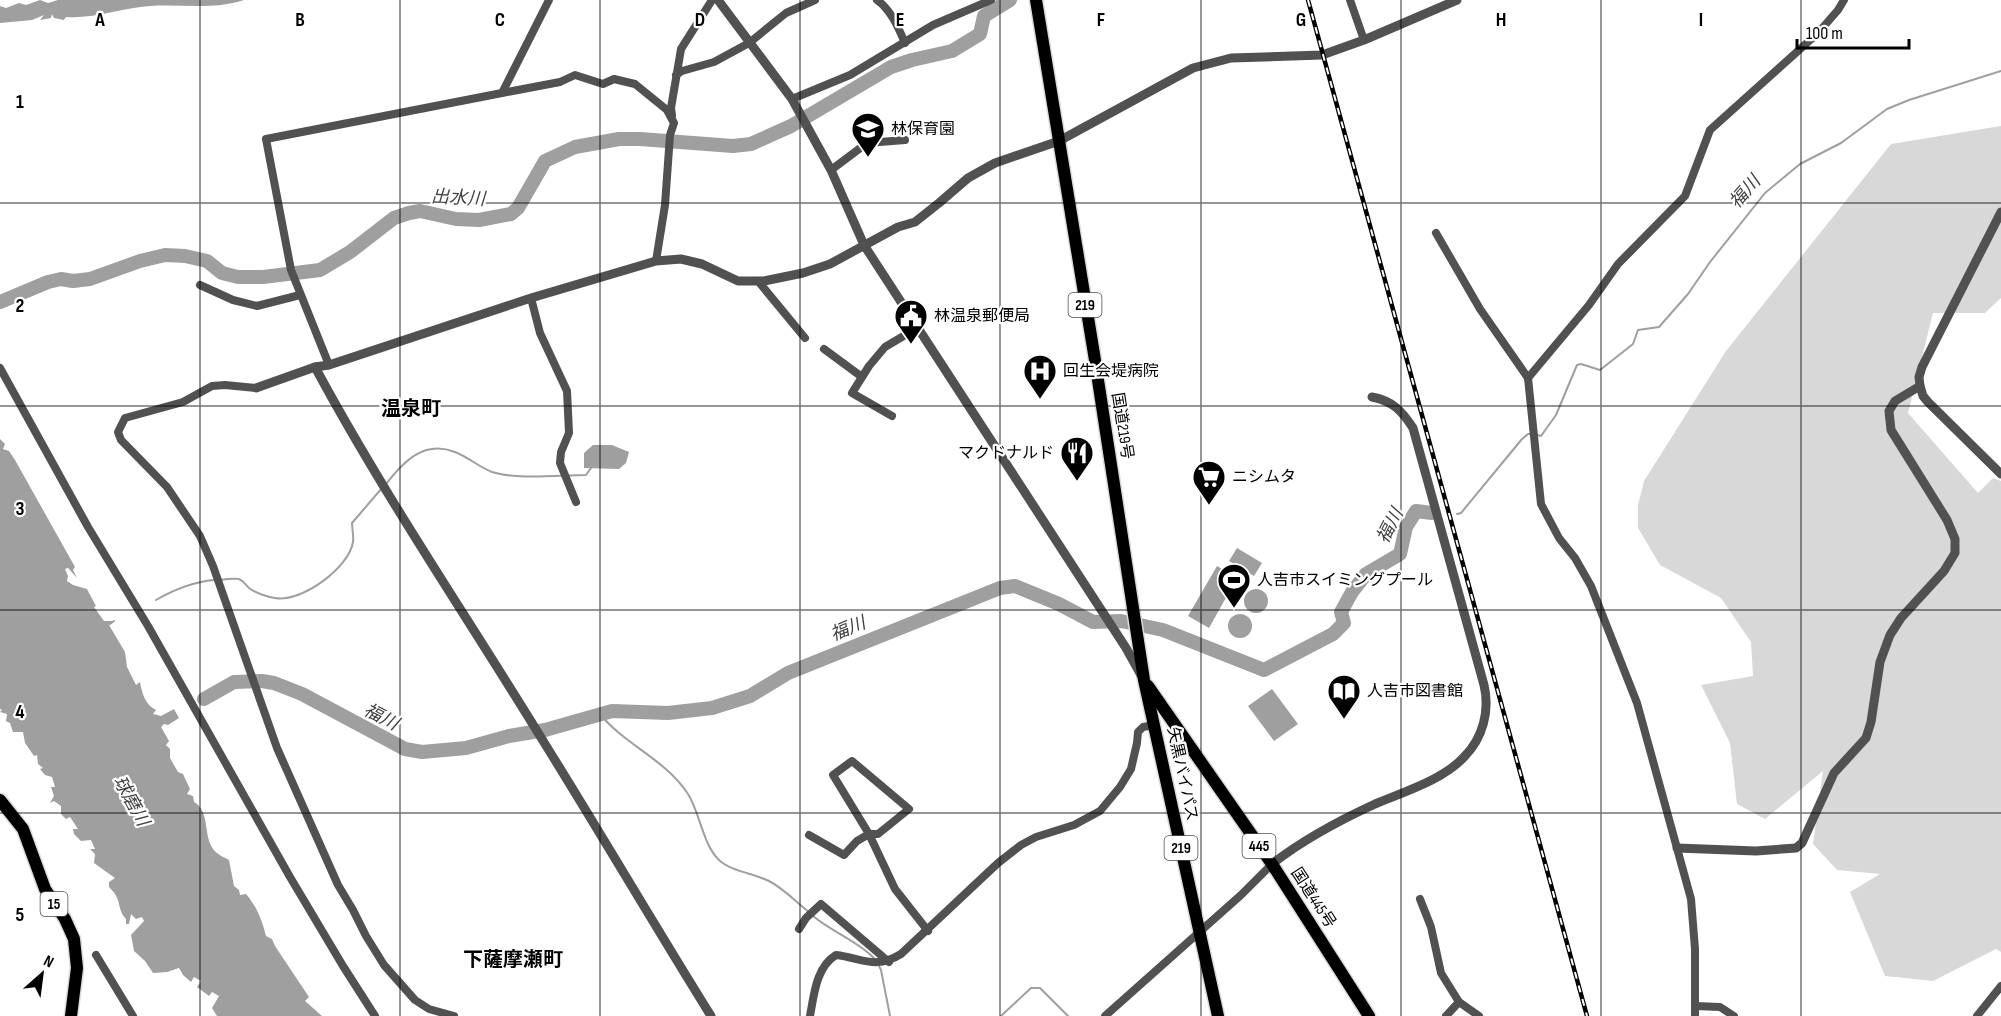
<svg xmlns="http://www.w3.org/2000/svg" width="2001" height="1016" viewBox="0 0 2001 1016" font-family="'Sofia Sans Condensed','Noto Sans JP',sans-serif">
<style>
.green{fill:#d8d8d8}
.water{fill:#9f9f9f}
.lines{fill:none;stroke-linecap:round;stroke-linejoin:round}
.stream{stroke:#9f9f9f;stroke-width:2}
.river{stroke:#9f9f9f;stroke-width:14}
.primary-casing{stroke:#dbdbdb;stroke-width:15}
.trunk-casing{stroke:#dbdbdb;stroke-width:15}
.minor{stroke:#515151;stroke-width:8}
.tertiary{stroke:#515151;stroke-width:9}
.primary{stroke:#000;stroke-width:12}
.trunk{stroke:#000;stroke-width:12}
.rail-casing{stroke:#000;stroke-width:4.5}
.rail{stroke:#fff;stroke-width:2;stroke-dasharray:7;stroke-linecap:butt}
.grid{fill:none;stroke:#000;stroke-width:1.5;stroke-opacity:0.55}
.labels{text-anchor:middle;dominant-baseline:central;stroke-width:4.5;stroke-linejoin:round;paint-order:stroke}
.shield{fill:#fff;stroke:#4c4c4c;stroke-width:1.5}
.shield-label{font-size:15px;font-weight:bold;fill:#000}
.poi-label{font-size:16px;fill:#000;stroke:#fff;text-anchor:start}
.street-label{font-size:16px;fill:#000;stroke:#fff}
.water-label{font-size:18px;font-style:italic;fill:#404040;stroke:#fff}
.quarter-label{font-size:20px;font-weight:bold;fill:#000;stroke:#fff}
.grid-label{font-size:20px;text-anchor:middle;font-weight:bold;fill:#000;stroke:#fff;stroke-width:4.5;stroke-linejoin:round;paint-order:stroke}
</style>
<rect width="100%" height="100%" fill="#fff"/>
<polygon class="green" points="2001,126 2001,298 1985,313 1933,313 1908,413 1978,493 1993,478 2001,481 2001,952 1996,949 1933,981 1885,976 1850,892 1880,874 1837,870 1813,844 1823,771 1765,819 1737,804 1730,743 1701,685 1753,676 1751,642 1721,598 1660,565 1638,528 1638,505 1644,481 1726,351 1891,144"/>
<g class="water">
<path d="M40 0 48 3 58 0H244C214 10 181 4 150 6 122 8 94 19 66 17L64 20 54 18 52 14 51 18 40 20 44 15 32 20 0 23V6L6 8 19 3 26 5Z"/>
<path d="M0 439 5 444 3 449 9 451 15 460 75 567 73 570 77 578 68 568 65 569 68 576 67 581 73 585 87 589 96 606 94 607 104 621H114L109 625 125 652 127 667 136 685 140 682C142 693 145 705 156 710L153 714 161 716 174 709 179 718 168 725 164 724 161 727 169 741 166 745 170 749V758L178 772 183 774 190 789 187 794 193 796 194 802C212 812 201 840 217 853 220 856 226 858 229 860L234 886 239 890 240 895 246 894C257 907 262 920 266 936L272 939 275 946 309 997 305 1001 322 1016H217L212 1008 219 996 212 992 209 996 197 987 201 981 194 977 191 982 183 975 179 968 167 972 153 973 145 961 134 951 131 935 144 921 142 917 136 919 131 914 129 924H126V919C116 908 123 900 109 887V882L115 878 94 863 95 854 90 849H95L91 840 81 841 74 834 73 829H78L70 817 66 819 61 814V806L54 801 50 803 54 796 51 787H55L52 777 45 775 40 769 43 768 38 764 37 755 34 756 25 743 23 732H13L10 723 6 721 7 714 0 712 2 710 0 709Z"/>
<polygon points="593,445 612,445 629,452 626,463 619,469 584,468 584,453"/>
<polygon points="1237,548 1262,563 1254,576 1229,561"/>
<polygon points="1217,566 1237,578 1209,628 1188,616"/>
<circle cx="1256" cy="601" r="12"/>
<circle cx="1240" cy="626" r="12"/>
<polygon points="1272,689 1298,724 1274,741 1248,706"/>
</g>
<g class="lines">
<g class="stream">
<polyline points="1537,435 1541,436 1556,415 1577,365 1581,364 1600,370 1633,344 1638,330 1659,327 1688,294 1710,262 1765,193 1800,164 1841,143 1887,109 1909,100 2001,71"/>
<path d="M386 484C404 461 424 440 455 452 468 457 479 467 492 472 517 480 560 475 586 475L591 468"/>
<polyline points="1457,514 1461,513 1522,439 1528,434 1531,434"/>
<path d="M220 580C226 579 233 578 239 579 244 581 245 584 249 588 255 593 268 597 275 598 301 603 349 568 353 542 354 536 352 529 352 523L382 488"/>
<path d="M156 600C175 589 192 582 214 580"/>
<polyline points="107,626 114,621"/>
<path d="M600 714C625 745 665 759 688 794 700 813 703 845 719 860 732 872 753 873 769 881 783 888 796 902 809 912"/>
<path d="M813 916C832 932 858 941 875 959"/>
<polyline points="878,964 881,970 890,1016"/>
<polyline points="1001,1016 1031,988 1040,988 1068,1016"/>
</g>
<g class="river">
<polyline points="0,302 48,282 61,279 73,281 90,279 140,261 165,255 185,256 207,261 222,273 238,277 263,277 320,270 350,252 394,218 409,213 420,211 456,219 479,220 511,214 518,208 545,161 575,147 619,139 640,139 733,146 751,144 791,126 891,67 912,60 952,51 980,34 984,16 1010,0"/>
<polyline points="204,699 234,682 262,681 274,683 302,694 405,749 422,752 466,748 509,736 545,730 612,711 668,713 712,708 750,696 788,673 1000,588 1015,586 1059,604 1093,622 1121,621 1163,630 1264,670 1333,634 1344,623 1341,612 1352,592 1366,574 1400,554 1406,527 1416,511 1432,513"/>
</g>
<g class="primary-casing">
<polyline id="primary" points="0,800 23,829 45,889 65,919 74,939 77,968 71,1016"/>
</g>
<g class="trunk-casing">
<g id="trunk">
<polyline points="1036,0 1094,354 1144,680 1218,1016"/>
<polyline points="1148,686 1272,864 1369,1016"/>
</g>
</g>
<g class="minor">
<path d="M877 0C891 10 898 27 905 43"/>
<polyline points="1350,0 1364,40"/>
<polyline points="676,75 682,71 714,62 749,43 786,13 815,0"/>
<polyline points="502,93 560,82 575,75 603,84 614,79 635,84 667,110 674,123 670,135 665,205 656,261"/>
<polyline points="792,99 850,75 933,25 991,0"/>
<polyline points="672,115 671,108 681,49 712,0"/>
<polyline points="831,170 867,143 905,140"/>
<polyline points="1436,233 1480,309 1528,378 1541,504 1559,538 1575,558 1591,586 1637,703 1691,899 1695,949 1695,1016"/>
<polyline points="758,281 805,338"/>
<polyline points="200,285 233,300 257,306 300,295"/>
<polyline points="531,298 540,333 567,391 569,433 561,452 560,463 576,502"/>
<polyline points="824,349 862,377"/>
<polyline points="329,365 291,270 266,139 502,93 549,0"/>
<polyline points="0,368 88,527 148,626 290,877 343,966 375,1016"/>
<polyline points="1528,378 1589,305 1618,264 1685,196 1710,130 1818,33 1838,10 1844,0"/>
<polyline points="256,388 225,385 212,386 183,402 125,418 118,432 121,440 167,487 200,536 213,566 277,748 338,885 353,910 366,936 384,965 415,1000 429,1009 454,1016"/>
<polyline points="892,416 852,393 869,366 885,347 917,328"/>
<polyline points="809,835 844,855 857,841 869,834 878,834 909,809 852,761 833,775 869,834 895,889 928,931"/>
<polyline points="1420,899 1431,927 1441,973 1459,1002 1479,1016"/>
<polyline points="799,929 806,918 821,904 889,962"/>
<polyline points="96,955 133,1016"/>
<polyline points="1695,1006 1720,1007 1734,1016"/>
<path d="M810 1016C814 995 816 967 836 955 862 958 875 970 901 954L998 863 1021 845 1036 837 1074 825 1100 811 1120 787 1131 769 1137 743 1138 732 1143 727 1154 725"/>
<polyline points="1105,1016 1241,895 1272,864"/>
<polyline points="1446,1016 1459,1002"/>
<polyline points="1977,1016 2001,986"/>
</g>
<g class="tertiary">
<polyline points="718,0 792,99 831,170 864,245 1126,648 1141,675"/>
<polyline points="2001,212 1922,367 1919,377 1920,386 1923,396 1928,402 2001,474"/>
<path d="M315 367C385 497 468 618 545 744 601 834 655 926 711 1016"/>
<polyline points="256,388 315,367 329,365 531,298 656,261 681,259 702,264 738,281 764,281 803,273 830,264 898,227 915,222 939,203 968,178 995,163 1059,141 1193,68 1231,58 1322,55 1364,40 1457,0"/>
<polyline points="1677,848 1756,851 1796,848 1802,843 1834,773 1866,738 1871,722 1880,662 1890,635 1901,618 1944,571 1955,553 1955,539 1947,520 1891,430 1889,411 1895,401 1920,386"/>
<path d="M1272 864C1304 839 1338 821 1375 804 1403 792 1443 780 1464 757 1483 738 1490 711 1484 685L1413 428C1402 411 1393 401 1372 397"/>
</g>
<use href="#primary" class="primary"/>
<use href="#trunk" class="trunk"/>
<g class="rail-casing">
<polyline id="rail" points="1308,0 1587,1016"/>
</g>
<use href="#rail" class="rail"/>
</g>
<path class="grid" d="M200 0V1016M400 0V1016M600 0V1016M800 0V1016M1000 0V1016M1201 0V1016M1401 0V1016M1601 0V1016M1801 0V1016M0 203H2001M0 406H2001M0 610H2001M0 813H2001"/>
<defs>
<g id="school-pin" transform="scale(1.725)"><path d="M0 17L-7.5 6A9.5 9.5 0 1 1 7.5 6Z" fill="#000" stroke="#fff"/><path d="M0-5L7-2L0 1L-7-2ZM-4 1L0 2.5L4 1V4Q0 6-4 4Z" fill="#fff"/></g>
<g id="civic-pin" transform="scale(1.725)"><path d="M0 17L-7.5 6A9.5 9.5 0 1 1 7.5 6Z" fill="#000" stroke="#fff"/><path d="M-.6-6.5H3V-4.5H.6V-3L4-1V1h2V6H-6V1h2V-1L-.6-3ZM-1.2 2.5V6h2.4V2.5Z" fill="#fff"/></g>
<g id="hospital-pin" transform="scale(1.725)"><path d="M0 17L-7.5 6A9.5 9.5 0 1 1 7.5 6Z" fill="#000" stroke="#fff"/><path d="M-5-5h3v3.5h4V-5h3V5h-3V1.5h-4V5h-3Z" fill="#fff"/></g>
<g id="restaurant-pin" transform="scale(1.725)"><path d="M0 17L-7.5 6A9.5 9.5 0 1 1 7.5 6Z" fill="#000" stroke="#fff"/><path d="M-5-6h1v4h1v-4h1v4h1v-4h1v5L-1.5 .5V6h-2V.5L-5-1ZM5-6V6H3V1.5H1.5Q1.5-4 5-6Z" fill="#fff"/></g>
<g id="supermarket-pin" transform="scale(1.725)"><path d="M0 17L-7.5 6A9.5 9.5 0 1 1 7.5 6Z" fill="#000" stroke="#fff"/><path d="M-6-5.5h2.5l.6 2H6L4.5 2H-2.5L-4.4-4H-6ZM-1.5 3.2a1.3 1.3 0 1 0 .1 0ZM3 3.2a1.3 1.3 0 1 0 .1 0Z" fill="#fff"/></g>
<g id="stadium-pin" transform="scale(1.725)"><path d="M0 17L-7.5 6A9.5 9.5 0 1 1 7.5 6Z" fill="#000" stroke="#fff"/><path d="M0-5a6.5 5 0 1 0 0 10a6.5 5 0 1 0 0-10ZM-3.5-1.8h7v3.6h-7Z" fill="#fff"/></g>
<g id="library-pin" transform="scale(1.725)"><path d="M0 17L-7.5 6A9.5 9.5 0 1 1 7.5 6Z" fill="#000" stroke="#fff"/><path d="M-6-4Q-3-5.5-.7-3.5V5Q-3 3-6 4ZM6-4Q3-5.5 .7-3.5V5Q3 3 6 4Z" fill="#fff"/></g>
</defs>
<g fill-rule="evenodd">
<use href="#school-pin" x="868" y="129"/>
<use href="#civic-pin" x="911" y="316"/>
<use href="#hospital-pin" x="1040" y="371"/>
<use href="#restaurant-pin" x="1077" y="453"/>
<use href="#supermarket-pin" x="1209" y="477"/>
<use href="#stadium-pin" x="1234" y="580"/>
<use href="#library-pin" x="1344" y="691"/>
</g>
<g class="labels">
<g class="shield">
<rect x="1068.5" y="293" width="33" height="24" rx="4.5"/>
<rect x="1242.5" y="834" width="33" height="24" rx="4.5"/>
<rect x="1164.5" y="836" width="33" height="24" rx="4.5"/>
<rect x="40.5" y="892" width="27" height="24" rx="4.5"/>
</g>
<g class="shield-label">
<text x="1085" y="305">219</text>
<text x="1259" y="846">445</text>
<text x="1181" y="848">219</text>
<text x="54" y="904">15</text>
</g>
<g class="poi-label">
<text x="891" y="129">林保育園</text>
<text x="934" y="316">林温泉郵便局</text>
<text x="1063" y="371">回生会堤病院</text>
<text x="1054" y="453" text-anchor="end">マクドナルド</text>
<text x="1232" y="477">ニシムタ</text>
<text x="1257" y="580">人吉市スイミングプール</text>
<text x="1367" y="691">人吉市図書館</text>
</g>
<g class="street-label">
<text transform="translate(1122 426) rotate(81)">国道219号</text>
<text transform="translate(1182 774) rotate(78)">矢黒バイパス</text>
<text transform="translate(1313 898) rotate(57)">国道445号</text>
</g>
<g class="water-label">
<text transform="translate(1745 192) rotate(-49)">福川</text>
<text transform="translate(458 198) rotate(3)">出水川</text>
<text transform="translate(1390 526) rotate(-63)">福川</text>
<text transform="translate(848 629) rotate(-22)">福川</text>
<text transform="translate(381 717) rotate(27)">福川</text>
<text transform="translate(131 801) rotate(61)">球磨川</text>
</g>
<g class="quarter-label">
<text x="411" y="409">温泉町</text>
<text x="513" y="960">下薩摩瀬町</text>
</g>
</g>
<g class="grid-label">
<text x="100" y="26">A</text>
<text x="300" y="26">B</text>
<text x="500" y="26">C</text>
<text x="700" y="26">D</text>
<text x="900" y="26">E</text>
<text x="1101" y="26">F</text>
<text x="1301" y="26">G</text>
<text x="1501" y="26">H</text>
<text x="1701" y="26">I</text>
<text x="20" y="108">1</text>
<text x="20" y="312">2</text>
<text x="20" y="515">3</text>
<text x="20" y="718">4</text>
<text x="20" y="921">5</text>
</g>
<g transform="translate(42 974) rotate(28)" stroke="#ffffff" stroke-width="4.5" paint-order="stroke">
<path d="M0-4.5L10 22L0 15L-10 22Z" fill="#000000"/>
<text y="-9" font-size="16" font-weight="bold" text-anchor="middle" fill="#000000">N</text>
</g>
<path d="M1797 39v9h112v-9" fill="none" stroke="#000000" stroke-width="3"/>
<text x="1806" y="39" font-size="18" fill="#000000" stroke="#ffffff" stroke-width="4.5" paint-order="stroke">100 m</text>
</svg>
